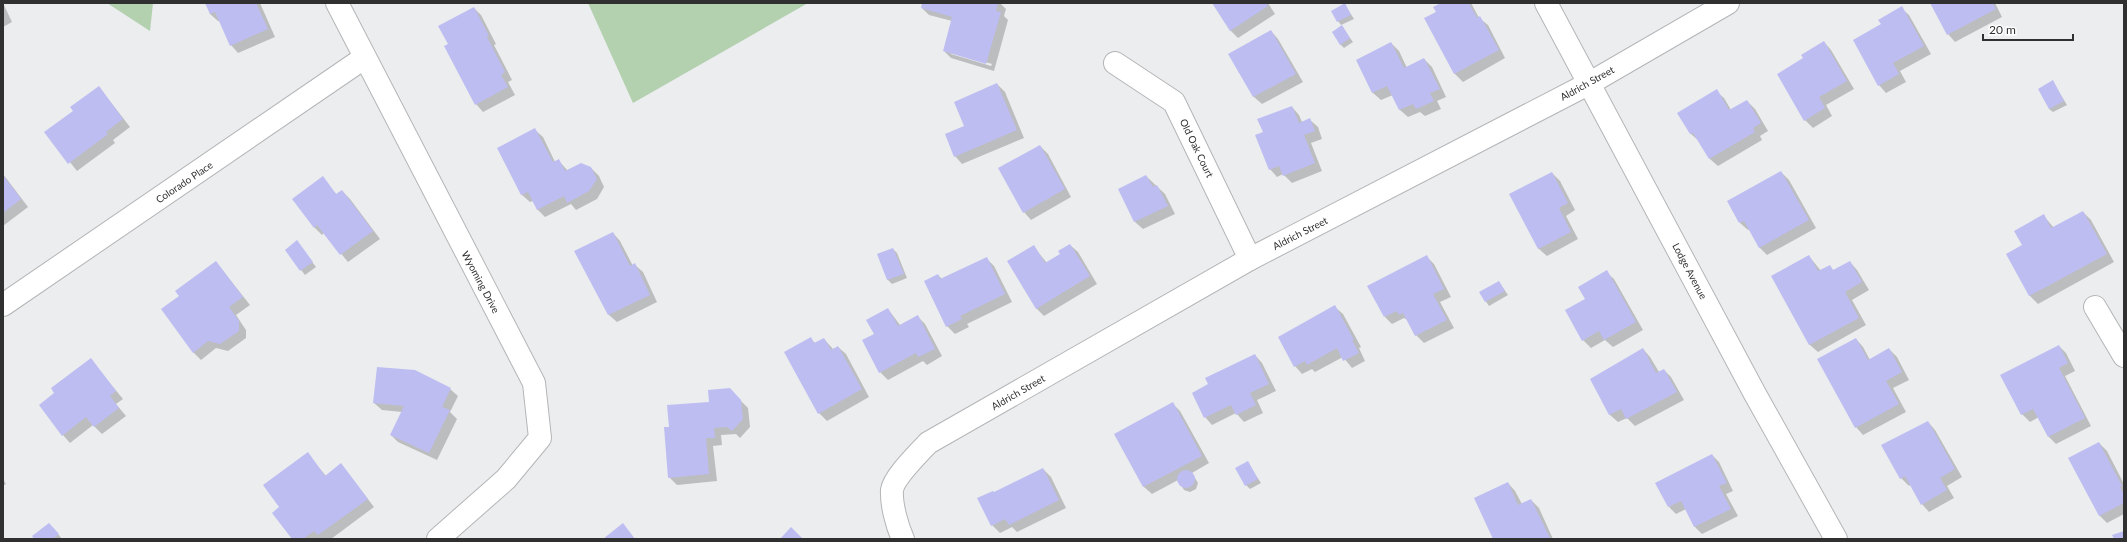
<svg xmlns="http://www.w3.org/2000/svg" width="2127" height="542" viewBox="0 0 2127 542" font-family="Lato,sans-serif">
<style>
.green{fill:#b3d0af}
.shadow{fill:#0003;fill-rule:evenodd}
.building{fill:#bebdf2}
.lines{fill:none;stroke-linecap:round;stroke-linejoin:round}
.minor-casing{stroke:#b3b5b7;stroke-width:24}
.minor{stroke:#fff;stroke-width:22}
.labels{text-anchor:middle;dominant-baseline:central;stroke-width:3;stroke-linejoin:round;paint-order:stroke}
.street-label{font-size:10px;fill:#303031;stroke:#fff}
</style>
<rect width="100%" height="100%" fill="#ebedef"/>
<g class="green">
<polygon points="107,3 153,3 150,31"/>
<polygon points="588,3 808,3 633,103"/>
</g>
<g class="shadow">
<polygon points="3,3 12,22 3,27"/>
<polygon points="206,3 260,3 275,37 238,53 231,45 220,21 218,21 210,14"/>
<path d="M923 3H1000L1006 9 1004 16 1008 20 994 71 951 58 944 51 952 21 929 15 922 8ZM951 52 992 64 991 66 951 54Z"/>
<polygon points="1213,3 1268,3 1275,14 1238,38 1230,30"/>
<polygon points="1443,3 1471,3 1479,18 1488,25 1505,58 1463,82 1455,74 1426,18 1437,12"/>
<polygon points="1931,3 1995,3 2002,17 1955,42 1948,34"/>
<polygon points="1345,5 1354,19 1341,25 1338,21"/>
<polygon points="474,8 481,15 496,44 494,45 512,80 508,82 515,95 483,112 476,104 449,44"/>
<polygon points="1901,8 1909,15 1931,54 1900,71 1906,82 1886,93 1879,85 1882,24"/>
<polygon points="1342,27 1353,42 1344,48 1340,44"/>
<polygon points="1271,31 1278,39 1303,82 1262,104 1254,97 1230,54"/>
<polygon points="1824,42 1831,50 1854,89 1826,105 1832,116 1813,128 1805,120 1804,59"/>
<polygon points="1391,43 1399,51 1407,68 1424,59 1432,67 1446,97 1437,101 1441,109 1425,116 1420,112 1408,117 1400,110 1393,95 1381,100 1373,93 1357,60"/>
<polygon points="2053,82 2067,105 2053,112 2049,109"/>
<polygon points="997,84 1005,92 1024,138 962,164 955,156 966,126"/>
<polygon points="99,87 130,127 113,140 115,143 77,171 46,132 74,111"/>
<polygon points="1716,91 1724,98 1731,110 1747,101 1755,109 1768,131 1760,136 1762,140 1718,166 1710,159 1699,141 1691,134 1679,113"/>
<polygon points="1292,107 1299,115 1302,122 1310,120 1318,127 1322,139 1311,143 1322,171 1292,183 1283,174 1277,177 1270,169 1264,133"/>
<polygon points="535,130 543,137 555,162 559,161 568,171 591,168 599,176 604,187 597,199 576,210 571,204 545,217 537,209 533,201 530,202 522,195 499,148"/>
<polygon points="1040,146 1048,154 1071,197 1031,220 1024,212"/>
<polygon points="1781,172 1789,180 1816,228 1767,255 1759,247 1750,229 1748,230 1740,223"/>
<polygon points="1552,173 1560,181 1575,210 1566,216 1578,239 1547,256 1539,249 1511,195"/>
<polygon points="3,174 28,207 3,226"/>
<polygon points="1146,176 1165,194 1175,214 1143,229 1135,222"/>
<polygon points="322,178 337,195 342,191 350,199 380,239 348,262 324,233 322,235 314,227"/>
<polygon points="2083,212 2091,220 2114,262 2038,304 2030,296 2007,254 2023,246 2044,216 2054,228"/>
<polygon points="613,233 620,241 633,266 635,265 643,272 657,302 617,322 609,315 576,251"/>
<polygon points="297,242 316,267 305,275 286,250"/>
<polygon points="1070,245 1078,252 1097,284 1044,316 1036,308 1033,246 1047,263 1062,255"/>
<polygon points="893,249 897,253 907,278 892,284 888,280 878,254"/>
<polygon points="1809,256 1821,271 1829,266 1834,271 1850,262 1857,270 1869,290 1852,300 1866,325 1818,352 1810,345 1772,276"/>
<polygon points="1427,257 1434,264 1451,297 1440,302 1454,328 1424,343 1416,335 1409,321 1404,318 1392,324 1385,317"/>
<polygon points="986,258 994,266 1012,302 967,324 969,327 955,334 947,326 938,275 942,279"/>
<polygon points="216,262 250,305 236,315 246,330 246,338 228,351 216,348 201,360 193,352 180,296"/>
<polygon points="1606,272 1614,279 1643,330 1613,347 1605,340 1591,348 1583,340 1587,299"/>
<polygon points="1499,282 1508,295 1489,306 1480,293"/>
<polygon points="1335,307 1343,314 1361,347 1359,348 1365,361 1352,368 1343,357 1315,372 1312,369 1302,374 1295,366"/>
<polygon points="888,309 900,325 917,316 925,324 942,356 927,365 923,361 888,380 880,372 875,334"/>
<polygon points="810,338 816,344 824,339 833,349 838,347 846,354 869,397 827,421 819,413"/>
<polygon points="1856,339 1863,347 1870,360 1889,349 1897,357 1909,380 1893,388 1906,412 1863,435 1856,427"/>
<polygon points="2059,346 2066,353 2075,371 2065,376 2091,426 2056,444 2048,436 2039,417 2030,422 2022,414"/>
<polygon points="1643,349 1650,357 1659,372 1664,370 1671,377 1684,400 1635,426 1627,418 1618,422 1610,415 1592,379"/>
<polygon points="1255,355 1262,363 1276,391 1257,400 1263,413 1244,422 1236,413 1212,425 1205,417"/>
<polygon points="91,360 123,399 116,404 126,416 102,434 93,425 70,443 63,435 56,393"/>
<polygon points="450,389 458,396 450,412 457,419 437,460 398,442 391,435 402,412 382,410 374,403"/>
<polygon points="729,389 748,408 750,427 740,438 736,434 721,435 722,445 713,446 717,481 677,485 669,477 670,428"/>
<polygon points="1172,403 1180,411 1209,463 1192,473 1198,483 1196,489 1190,492 1184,490 1178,480 1152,494 1144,487 1115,435"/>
<polygon points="1928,422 1935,430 1962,477 1947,486 1954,498 1929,512 1922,504 1911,484 1909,486 1901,478"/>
<polygon points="2099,443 2107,451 2124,484 2124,514 2107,523 2099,515"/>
<polygon points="307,453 326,476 341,464 374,507 331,539 293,539"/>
<polygon points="1712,455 1719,462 1733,491 1726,494 1738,516 1702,534 1695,527 1686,509 1676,514 1669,507"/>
<polygon points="1247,462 1261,483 1250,489 1246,485"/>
<polygon points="1043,469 1051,477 1066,508 1017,532 1012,527 1000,533 992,525 995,493"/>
<polygon points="3,479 6,484 3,486"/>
<polygon points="1508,483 1515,491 1522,504 1531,500 1539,508 1553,539 1494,539 1475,498"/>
<polygon points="53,528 62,539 36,539"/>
</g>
<g class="building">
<polygon points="205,3 256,3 268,29 230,46 215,12 210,14"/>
<polygon points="922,3 998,3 996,11 1001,12 986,64 943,51 952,17 921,8"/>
<polygon points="1212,3 1266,3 1268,6 1230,31"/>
<polygon points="1345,3 1351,15 1337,22 1331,11"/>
<polygon points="1441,3 1469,3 1477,18 1480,16 1499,50 1454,74 1424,18 1436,12 1433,7"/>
<polygon points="1930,3 1993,3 1996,9 1947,35"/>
<polygon points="1902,6 1924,46 1893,63 1899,74 1878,86 1853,40 1881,24 1878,20"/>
<polygon points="474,7 489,36 487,37 505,72 501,75 508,87 475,105 444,46 448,44 438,26"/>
<polygon points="1342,25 1350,38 1340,45 1332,32"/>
<polygon points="1271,30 1296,74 1253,97 1228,54"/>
<polygon points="1824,41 1847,81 1819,97 1825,108 1804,121 1777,74 1803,58 1801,55"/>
<polygon points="1391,42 1404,68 1424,58 1440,89 1430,93 1434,101 1416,109 1413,104 1399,110 1387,86 1372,93 1356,60"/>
<polygon points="2053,80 2064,101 2049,109 2038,89"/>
<polygon points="997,83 1017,130 954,157 945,134 964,126 954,102"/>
<polygon points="99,86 123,119 106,132 108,134 68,164 44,132 73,111 70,107"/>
<polygon points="1717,89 1729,110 1747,100 1761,123 1753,128 1755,132 1709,159 1693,133 1690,134 1677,113"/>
<polygon points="1292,106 1299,123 1310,118 1315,131 1304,135 1315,163 1283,176 1279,166 1269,170 1255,135 1263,132 1257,119"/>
<polygon points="535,128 553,162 559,159 565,171 581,163 591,167 597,179 589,191 567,203 564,196 537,210 528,192 521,195 497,148"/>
<polygon points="1040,145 1065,189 1023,213 998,168"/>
<polygon points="1781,171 1809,220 1759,248 1744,221 1739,223 1727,201"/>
<polygon points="1552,172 1568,203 1559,208 1571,232 1538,249 1509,194"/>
<polygon points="3,175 21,199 3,213"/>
<polygon points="1146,175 1153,187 1157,185 1168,206 1134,222 1118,189"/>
<polygon points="323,176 336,194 342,190 373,231 340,255 317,225 314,228 292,199"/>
<polygon points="2083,211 2107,254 2029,296 2006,254 2022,245 2014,231 2044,214 2051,228"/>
<polygon points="613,232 630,266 635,263 650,295 608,315 574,251"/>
<polygon points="297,240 313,262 300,271 285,250"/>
<polygon points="1070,244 1090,276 1036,309 1007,261 1034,245 1045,263 1060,254 1058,251"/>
<polygon points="893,248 904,274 887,280 877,254"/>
<polygon points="1427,255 1444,289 1433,294 1447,320 1415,336 1403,313 1399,315 1397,311 1384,317 1367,286"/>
<polygon points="1809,255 1818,271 1830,265 1833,270 1850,261 1862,282 1845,292 1859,318 1809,345 1771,276"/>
<polygon points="987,257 1005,294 960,316 962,319 946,327 924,281 938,274 940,279"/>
<polygon points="216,261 243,297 229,307 239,321 239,331 220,344 208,341 193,353 161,309 179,296 175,291"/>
<polygon points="1607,270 1636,322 1604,340 1599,331 1582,341 1565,310 1585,299 1578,287"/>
<polygon points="1499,281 1505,291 1485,302 1479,292"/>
<polygon points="1335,305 1354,340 1352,340 1359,353 1343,361 1337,348 1307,365 1305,361 1294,367 1278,337"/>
<polygon points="888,308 898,326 918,315 935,349 918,357 916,353 879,373 862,340 874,334 866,320"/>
<polygon points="811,337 814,343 824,338 831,350 838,346 862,389 818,414 784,352"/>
<polygon points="1856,338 1868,360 1889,348 1902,372 1886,381 1899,404 1855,428 1817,359"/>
<polygon points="2059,345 2068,363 2059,368 2085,418 2048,437 2033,409 2021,415 2000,375"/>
<polygon points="1643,348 1656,373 1664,369 1677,392 1626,419 1621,409 1609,415 1590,379"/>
<polygon points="1255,354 1269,384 1250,393 1256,405 1236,415 1231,405 1204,418 1192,393 1208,384 1205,378"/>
<polygon points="91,358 116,391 110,396 119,408 94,427 86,417 62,436 39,405 54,393 51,388"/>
<polygon points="377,367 415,370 451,388 442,407 450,410 429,453 390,435 404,406 373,403"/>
<polygon points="730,388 741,400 743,419 732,431 727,427 714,428 715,438 706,438 709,474 668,478 664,427 669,427 667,405 709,402 708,390"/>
<polygon points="1173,402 1202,456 1143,487 1114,434"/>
<polygon points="1928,421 1955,469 1940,478 1947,490 1921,505 1905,476 1900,479 1881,445"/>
<polygon points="2099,442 2122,486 2120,487 2124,495 2124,503 2099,516 2068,458"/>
<polygon points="308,452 325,476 341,463 368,499 318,535 314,531 303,539 292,539 272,513 279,507 263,485"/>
<polygon points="1712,454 1727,483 1719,486 1731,509 1694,527 1681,501 1668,507 1655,483"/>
<polygon points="1248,461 1258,479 1245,486 1235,468"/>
<polygon points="1043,468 1059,500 1009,525 1005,519 991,526 977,498 993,491 994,492"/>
<circle cx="1186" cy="479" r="9"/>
<polygon points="1508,482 1518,505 1531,499 1550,538 1493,539 1474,498"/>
<polygon points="49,523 59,534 53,539 34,539 32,536"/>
<polygon points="623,523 635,539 603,539"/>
<polygon points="791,527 803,539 780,539"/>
<polygon points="2124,531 2124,539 2114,539 2112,535"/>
</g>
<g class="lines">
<g class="minor-casing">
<g id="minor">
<polyline points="337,3 534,383 540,438 506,479 438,539"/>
<polyline points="1546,3 1755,394 1836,539"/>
<polyline points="1115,63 1174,102 1250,259"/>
<polyline points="3,305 364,58"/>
<polyline points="2095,307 2124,356"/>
<path d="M903 539C897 526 891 504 892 490 894 477 919 453 928 443L1250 259 1590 83 1728 3"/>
</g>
</g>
<use href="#minor" class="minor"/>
</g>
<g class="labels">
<g class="street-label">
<text transform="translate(1587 83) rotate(-29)">Aldrich Street</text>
<text transform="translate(1197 148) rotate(64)">Old Oak Court</text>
<text transform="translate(184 182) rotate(-34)">Colorado Place</text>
<text transform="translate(1300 233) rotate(-27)">Aldrich Street</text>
<text transform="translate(1690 271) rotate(62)">Lodge Avenue</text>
<text transform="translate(481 282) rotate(62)">Wyoming Drive</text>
<text transform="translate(1018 392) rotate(-30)">Aldrich Street</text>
</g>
</g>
<rect width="2127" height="542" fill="none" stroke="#303031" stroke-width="8"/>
<path d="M1983 34v6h90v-6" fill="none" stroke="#303031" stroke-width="2"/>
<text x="1989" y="34" font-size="12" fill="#303031" stroke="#ffffff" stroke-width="3" paint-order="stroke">20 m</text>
</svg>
